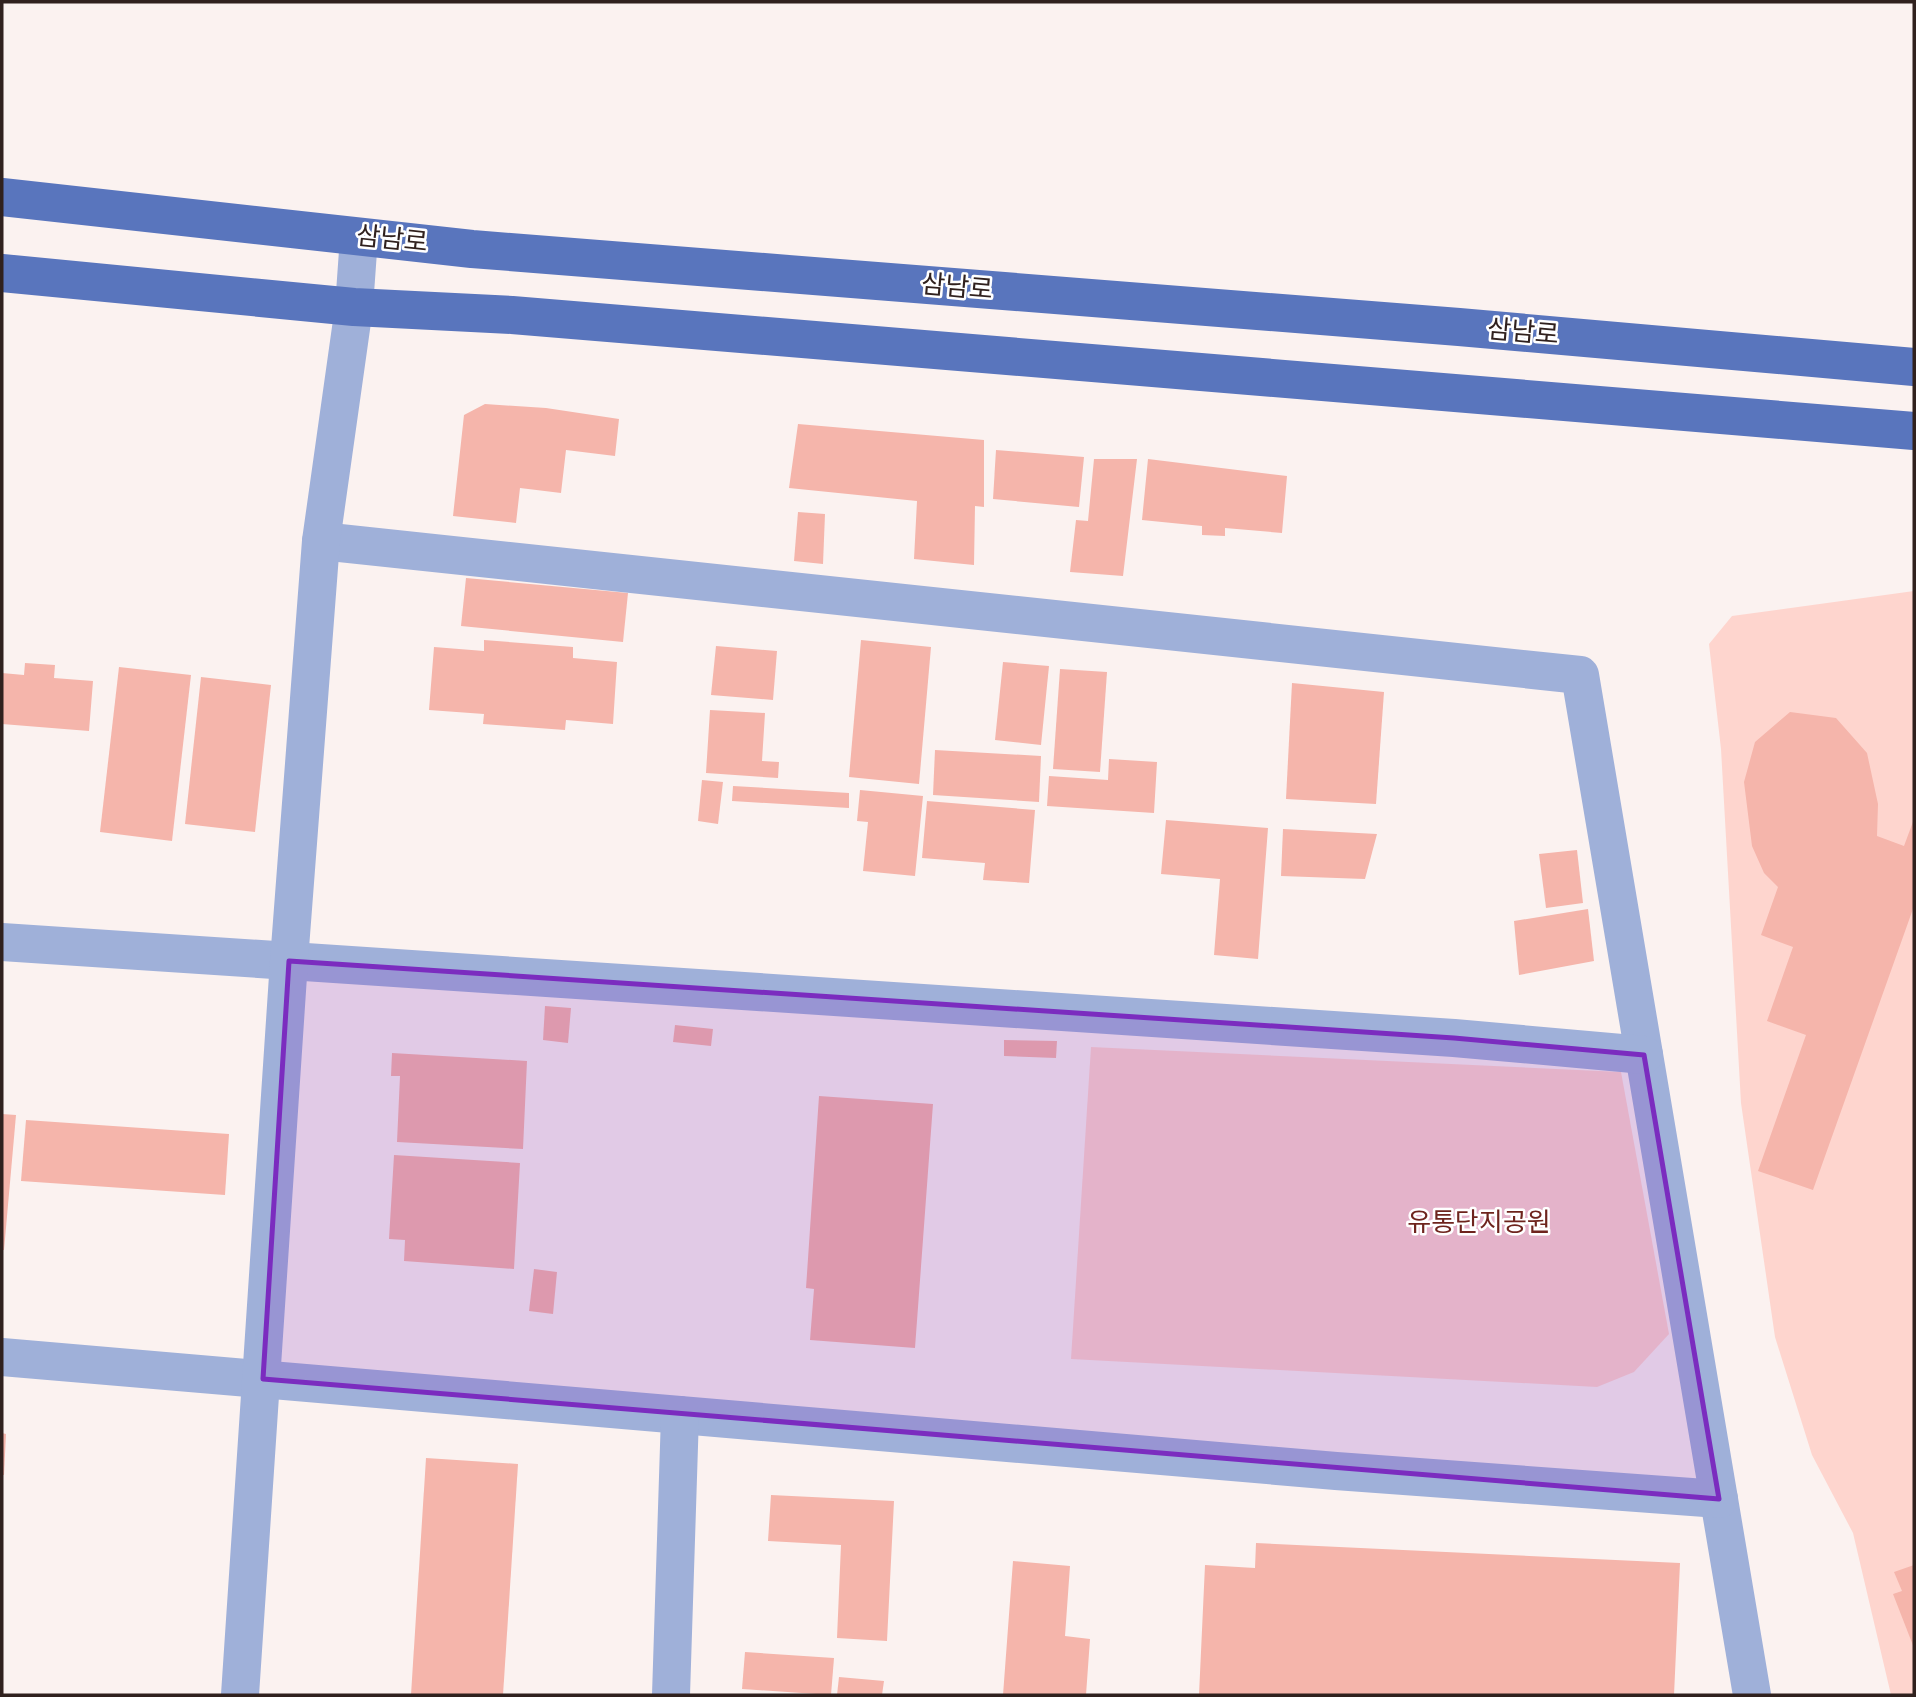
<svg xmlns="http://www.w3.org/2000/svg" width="1916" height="1697" viewBox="0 0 1916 1697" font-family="'Sofia Sans Condensed','Noto Sans KR',sans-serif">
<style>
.green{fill:#fed5ce}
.building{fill:#f5b5ab}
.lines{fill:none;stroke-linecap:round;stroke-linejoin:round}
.minor{stroke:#9fb0d9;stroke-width:38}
.major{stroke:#5975bd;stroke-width:38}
.marked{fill:#7b2cbf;fill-opacity:0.2;stroke:#7b2cbf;stroke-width:5;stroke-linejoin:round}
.labels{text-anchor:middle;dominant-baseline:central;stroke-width:5;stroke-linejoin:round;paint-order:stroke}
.street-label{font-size:26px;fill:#30211e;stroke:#fff}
.park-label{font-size:26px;fill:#6e241d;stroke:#fff}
</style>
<rect width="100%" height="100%" fill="#fbf2f0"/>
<g class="green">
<polygon points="1914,591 1914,1695 1891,1695 1853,1533 1812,1455 1775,1337 1741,1103 1721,749 1709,644 1732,616"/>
<polygon points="1091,1047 1621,1072 1669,1334 1634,1372 1597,1387 1071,1359"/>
</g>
<g class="building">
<polygon points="485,404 546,408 619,419 615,456 566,450 561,493 520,488 516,523 453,516 464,415"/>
<polygon points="798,424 984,440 984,507 975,506 974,565 914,559 917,501 789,488"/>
<polygon points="996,450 1084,457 1079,507 993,499"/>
<polygon points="1094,459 1137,459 1123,576 1070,572 1076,520 1088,521"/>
<polygon points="1148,459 1287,476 1282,533 1225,528 1225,536 1202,535 1202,526 1142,520"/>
<polygon points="798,512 825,514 823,564 794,561"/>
<polygon points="466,578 628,593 623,642 461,626"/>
<polygon points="484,640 573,647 573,658 617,662 613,724 566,720 565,730 483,724 484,714 429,710 434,647 484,651"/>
<polygon points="861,640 931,647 919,784 849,777"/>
<polygon points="716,646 777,651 773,700 711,695"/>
<polygon points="1003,662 1049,666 1041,745 995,740"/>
<polygon points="25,663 55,665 54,678 93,681 89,731 2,724 2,673 24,675"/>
<polygon points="119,667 191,675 172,841 100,832"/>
<polygon points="1060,669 1107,672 1100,772 1053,769"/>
<polygon points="201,677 271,685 255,832 185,824"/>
<polygon points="1292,683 1384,692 1376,804 1286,799"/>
<polygon points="710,710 765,713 762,761 779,762 778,778 706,773"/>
<polygon points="1790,712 1836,718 1867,753 1878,804 1877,836 1904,846 1914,819 1914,906 1813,1190 1758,1171 1806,1035 1767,1021 1793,947 1761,935 1778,887 1764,873 1752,846 1744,782 1755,742"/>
<polygon points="935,750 1041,756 1039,802 933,795"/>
<polygon points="1109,759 1157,762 1154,813 1047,806 1049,776 1108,780"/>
<polygon points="702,780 723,782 718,824 698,821"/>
<polygon points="733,786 849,793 849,808 732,801"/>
<polygon points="860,790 923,796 915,876 863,871 868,822 857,821"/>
<polygon points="927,801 1035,810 1029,883 983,880 985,863 922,858"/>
<polygon points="1166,820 1268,828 1258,959 1214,955 1220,879 1161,874"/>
<polygon points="1283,829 1377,834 1365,879 1281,876"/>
<polygon points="1577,850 1583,903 1546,908 1539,854"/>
<polygon points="1588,909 1594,961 1519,975 1514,921"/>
<polygon points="545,1006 571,1008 568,1043 543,1040"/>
<polygon points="675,1025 713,1029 711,1046 673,1042"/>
<polygon points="1004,1040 1057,1041 1056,1058 1004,1056"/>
<polygon points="392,1053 527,1061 523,1149 397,1142 400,1076 391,1076"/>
<polygon points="819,1096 933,1104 915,1348 810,1340 814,1289 806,1288"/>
<polygon points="2,1114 16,1115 4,1250 2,1250"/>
<polygon points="26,1120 229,1134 225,1195 21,1181"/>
<polygon points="394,1155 520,1163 514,1269 404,1261 405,1240 389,1239"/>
<polygon points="534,1269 557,1272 553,1314 529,1311"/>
<polygon points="2,1433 6,1434 4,1475 2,1475"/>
<polygon points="426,1458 518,1464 503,1695 411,1695"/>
<polygon points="771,1495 894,1501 887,1641 837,1638 841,1545 768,1541"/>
<polygon points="1256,1543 1680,1563 1674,1695 1199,1695 1205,1565 1255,1568"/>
<polygon points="1013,1561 1070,1566 1065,1636 1090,1639 1086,1695 1003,1695"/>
<polygon points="1914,1565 1914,1648 1893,1594 1902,1591 1894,1572"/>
<polygon points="745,1652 834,1658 831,1695 742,1689"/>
<polygon points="839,1677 884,1681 882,1695 837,1695"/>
</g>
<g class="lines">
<g class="minor">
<polyline points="321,541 1580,675 1752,1695"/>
<polyline points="2,942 1454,1038 1644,1055"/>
<polyline points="2,1357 1336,1471 1719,1499"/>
<polyline points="240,1695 289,961 321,541 354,307 359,237"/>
<polyline points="671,1695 680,1415"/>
</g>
<g class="major">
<polyline points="2,197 472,249 1459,327 1914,367"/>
<polyline points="2,273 354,307 512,315 1914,431"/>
</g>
</g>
<path class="marked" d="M289 961 1454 1038 1644 1055 1719 1499 263 1379Z"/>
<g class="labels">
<g class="street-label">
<text transform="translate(392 240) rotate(6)">삼남로</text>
<text transform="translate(957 288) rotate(5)">삼남로</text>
<text transform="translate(1523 333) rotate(5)">삼남로</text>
</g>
<g class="park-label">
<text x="1479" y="1223">유통단지공원</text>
</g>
</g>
<rect width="1916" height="1697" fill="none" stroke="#30211e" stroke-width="7"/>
</svg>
